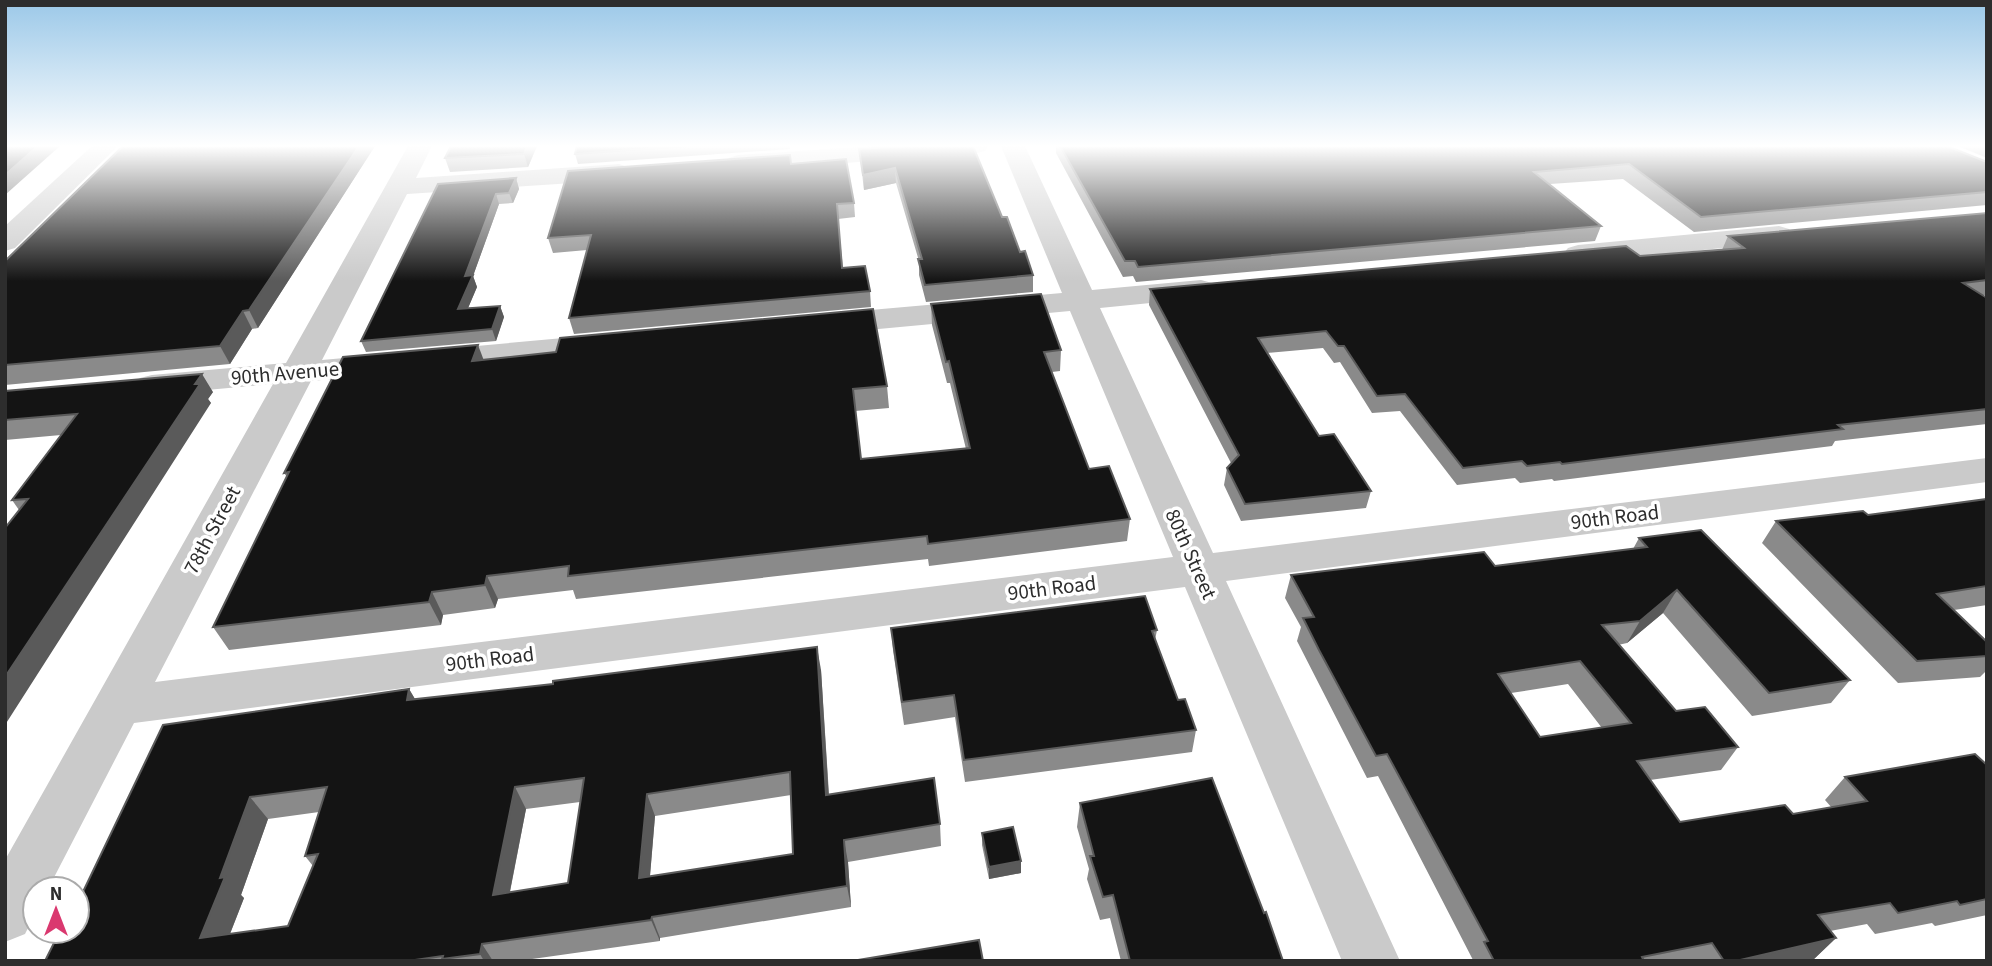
<svg xmlns="http://www.w3.org/2000/svg" width="1992" height="966" viewBox="0 0 1992 966" font-family="'Source Sans 3',sans-serif">
<style>
.lines{fill:none;stroke-linecap:round;stroke-linejoin:round}
.minor{fill:#cacaca;fill-rule:evenodd}
.wall{fill:#8a8a8a;fill-rule:evenodd}
.shaded-wall{fill:#5a5a5a}
.building{fill:#141414;stroke:#5a5a5a;stroke-width:2;fill-rule:evenodd}
.labels{text-anchor:middle;dominant-baseline:central;stroke-width:7;stroke-linejoin:round;paint-order:stroke}
.street-label{font-size:21px;fill:#2d2d2d;stroke:#fff}
</style>
<rect width="100%" height="100%" fill="#fff"/>
<g class="lines">
<g class="minor">
<polygon points="92,146 118,146 15,248 5,251 5,226"/>
<polygon points="408,146 432,146 416,178 619,164 628,167 632,172 628,177 619,180 407,194 322,360 608,334 620,337 624,344 620,351 608,354 311,381 155,682 1173,557 1070,311 825,334 814,331 809,324 814,317 825,314 1062,293 1001,146 1025,146 1092,290 1201,280 1212,283 1216,289 1212,295 1201,298 1100,308 1213,553 1987,458 1987,482 1226,581 1400,961 1342,961 1185,587 134,723 48,889 35,889 35,914 25,934 5,942 5,860 273,384 152,395 140,392 135,385 140,378 152,375 286,363"/>
<polygon points="873,146 988,146 985,151 976,153 738,171 729,168 725,163 729,158 738,155"/>
<polygon points="1779,226 1789,229 1793,235 1789,241 1578,263 1568,260 1563,254 1568,248 1578,245"/>
</g>
</g>
<g class="wall">
<polygon points="375,146 258,328 252,329 230,364 5,385 5,261"/>
<polygon points="537,146 528,167 450,172 445,158"/>
<polygon points="577,146 790,146 790,149 578,164 575,154"/>
<polygon points="1056,146 1947,146 1987,162 1987,205 1694,232 1623,179 1550,184 1601,226 1595,241 1136,282 1133,276 1123,277 1056,153"/>
<polygon points="1958,146 1987,146 1987,158"/>
<polygon points="859,149 1002,217 1033,275 1033,292 926,302 919,275 919,261 896,183 864,190"/>
<polygon points="791,164 854,203 855,217 838,219 843,268 870,291 871,307 574,334 569,318 587,250 553,253 548,238"/>
<polygon points="516,178 519,189 513,203 499,204 473,276 477,287 468,308 500,306 504,317 496,341 366,352 361,341 438,184"/>
<polygon points="1987,213 1987,295 1983,295 1987,298 1987,424 1835,441 1832,446 1554,481 1552,479 1520,483 1515,478 1457,485 1400,411 1372,413 1340,362 1334,363 1323,348 1267,353 1319,436 1371,491 1366,508 1241,521 1224,485 1227,468 1231,463 1149,305 1150,289 1640,256 1722,250 1728,236"/>
<polygon points="931,304 1061,350 1060,371 1052,372 1089,469 1130,519 1127,541 929,566 928,559 576,599 573,590 498,599 495,608 443,615 441,625 229,650 213,627 287,477 284,473 484,359 887,386 889,408 855,411 861,459 966,449 950,383 947,383 932,325"/>
<polygon points="5,391 213,392 208,399 211,403 19,510 12,500 61,435 5,440"/>
<polygon points="1987,499 1987,605 1954,610 1987,642 1987,670 1980,677 1898,683 1762,543 1776,521 1868,515"/>
<path d="M1639 538 1850 680 1831 703 1752 716 1663 613 1627 643 1618 645 1676 711 1738 747 1721 770 1650 780 1680 822 1793 814 1832 808 1825 800 1845 777 1987 765V915L1935 926 1932 923 1875 934 1867 924 1830 931 1836 938 1814 959 1806 961H1473V960L1378 776 1367 778 1297 641 1301 627 1285 598 1291 575 1495 566 1633 549ZM1568 684 1602 728 1540 737 1511 693Z"/>
<polygon points="891,628 1157,630 1155,640 1178,700 1196,730 1192,752 965,782 955,717 904,725 893,650"/>
<path d="M821 670 829 794 940 824 941 846 848 862 851 907 660 938V941L518 961H45L54 943 51 941 81 896 409 689 415 699ZM791 795 793 854 650 876 655 816ZM580 802 568 883 510 892 526 809ZM319 812 305 856 313 866 288 926 230 934 244 898 241 895 268 819Z"/>
<polygon points="1080,803 1283,961 1121,961 1110,918 1100,920 1087,879 1089,869 1077,827"/>
<polygon points="982,833 1021,873 989,879 982,845"/>
</g>
<g class="shaded-wall">
<polygon points="38,146 60,146 5,195 5,175"/>
<polygon points="359,146 375,146 258,328 249,310"/>
<polygon points="527,146 537,146 528,167 524,154"/>
<polygon points="895,168 896,183 864,190 863,175"/>
<polygon points="516,178 519,189 513,203 509,193"/>
<polygon points="496,194 499,204 473,276 477,287 463,320 458,309 465,276"/>
<polygon points="500,306 504,317 496,341 492,329"/>
<polygon points="243,311 252,329 230,364 220,346"/>
<polygon points="478,345 486,366 472,361"/>
<polygon points="202,374 213,392 208,399 211,403 5,725 5,677"/>
<polygon points="487,576 498,599 495,608 485,585"/>
<polygon points="1677,590 1663,613 1627,643 1640,621"/>
<polygon points="432,592 443,615 441,625 429,602"/>
<polygon points="817,647 821,670 830,816 826,795"/>
<polygon points="409,689 422,711 407,700"/>
<polygon points="515,787 526,809 505,916 493,895"/>
<polygon points="647,794 655,816 648,899 639,878"/>
<polygon points="250,797 268,819 241,895 244,898 220,959 200,938 220,878"/>
<polygon points="844,840 848,862 851,907 847,886"/>
<polygon points="1021,861 1021,873 989,879 989,867"/>
<polygon points="652,917 660,938 660,941 651,920"/>
<polygon points="1836,938 1814,959 1806,961 1736,961"/>
<polygon points="482,944 493,961 484,961 480,954"/>
</g>
<g class="building">
<polygon points="5,146 38,146 5,175"/>
<polygon points="123,146 359,146 249,310 243,311 220,346 5,365 5,261"/>
<polygon points="451,146 527,146 524,154 445,158"/>
<polygon points="577,146 691,146 575,154"/>
<polygon points="904,146 973,146 1002,217 1007,217 1020,252 1025,251 1033,275 925,285 918,259 922,259 895,168 863,175 859,149"/>
<polygon points="1060,146 1947,146 1987,162 1987,192 1701,217 1629,164 1534,172 1601,226 1138,267 1135,261 1125,261"/>
<polygon points="790,155 791,164 846,159 854,203 837,204 842,268 865,266 870,291 569,318 591,235 548,238 568,171"/>
<polygon points="516,178 509,193 496,194 465,276 473,275 458,309 500,306 492,329 361,341 438,184"/>
<polygon points="1987,213 1987,280 1963,283 1987,298 1987,409 1838,425 1843,429 1562,464 1560,462 1527,466 1522,461 1463,468 1405,394 1377,396 1344,346 1338,346 1326,331 1258,338 1319,436 1334,434 1371,491 1245,504 1227,468 1239,455 1150,289 1626,246 1640,256 1744,248 1728,236"/>
<polygon points="1041,294 1061,350 1044,352 1089,469 1109,466 1130,519 928,544 927,536 568,576 569,566 487,576 485,585 432,592 429,602 213,627 289,472 284,473 343,357 478,345 472,361 556,352 560,338 873,309 887,386 853,389 861,459 970,448 949,361 946,362 931,304"/>
<polygon points="202,374 195,384 200,384 5,677 5,528 28,499 12,500 77,414 5,420 5,391"/>
<polygon points="1987,499 1987,586 1937,594 1987,642 1987,656 1917,661 1776,521 1863,511 1868,515"/>
<path d="M1701 530 1850 680 1769 693 1677 590 1640 621 1602 625 1676 711 1705 707 1738 747 1637 761 1680 822 1785 805 1793 814 1867 801 1845 777 1975 754 1987 765V899L1960 905 1957 901 1898 913 1890 903 1818 915 1836 938 1736 961H1724L1712 943 1642 957 1644 961H1494L1484 942 1488 941 1387 754 1376 756 1319 650 1303 618 1314 617 1291 575 1484 552 1495 566 1647 547 1639 538ZM1580 661 1631 723 1540 737 1498 674Z"/>
<polygon points="1145,596 1157,630 1152,631 1178,700 1185,699 1196,730 964,760 954,695 902,702 891,628"/>
<path d="M817 647 826 795 934 778 940 824 844 840 847 886 652 917 651 920 482 944 480 954 442 959 443 956 408 961H45L55 941H51L57 931H77V896H81L163 725 409 689 407 700 553 684V681ZM790 772 793 854 639 878 647 794ZM584 778 568 883 493 895 515 787ZM327 787 305 856 318 854 288 926 200 938 225 877 220 878 250 797Z"/>
<polygon points="1212,778 1264,913 1266,912 1283,961 1130,961 1113,895 1103,897 1090,856 1094,856 1080,803"/>
<polygon points="1013,827 1021,861 989,867 982,833"/>
<polygon points="979,940 983,961 852,961"/>
</g>
<linearGradient id="sky" x2="0" y2="1"><stop stop-color="#9bc8e8"/><stop offset="0.52" stop-color="#fff"/><stop offset="1" stop-color="#fff" stop-opacity="0"/></linearGradient>
<rect width="1992" height="281" fill="url(#sky)"/>
<g class="labels">
<g class="street-label">
<text transform="translate(285 373) rotate(-5)">90th Avenue</text>
<text transform="translate(1615 517) rotate(-7)">90th Road</text>
<text transform="translate(212 530) rotate(-62)">78th Street</text>
<text transform="translate(1191 554) rotate(66)">80th Street</text>
<text transform="translate(1052 588) rotate(-7)">90th Road</text>
<text transform="translate(490 659) rotate(-7)">90th Road</text>
</g>
</g>
<rect width="1992" height="966" fill="none" stroke="#2d2d2d" stroke-width="14"/>
<g transform="translate(56 910)"><circle r="33" fill="#ffffff" stroke="#ababab" stroke-width="2"/>
<path d="M0-5L12 26L0 18L-12 26Z" fill="#da386f"/>
<text y="-10" font-size="19" font-weight="bold" text-anchor="middle" fill="#2d2d2d">N</text>
</g>
</svg>
